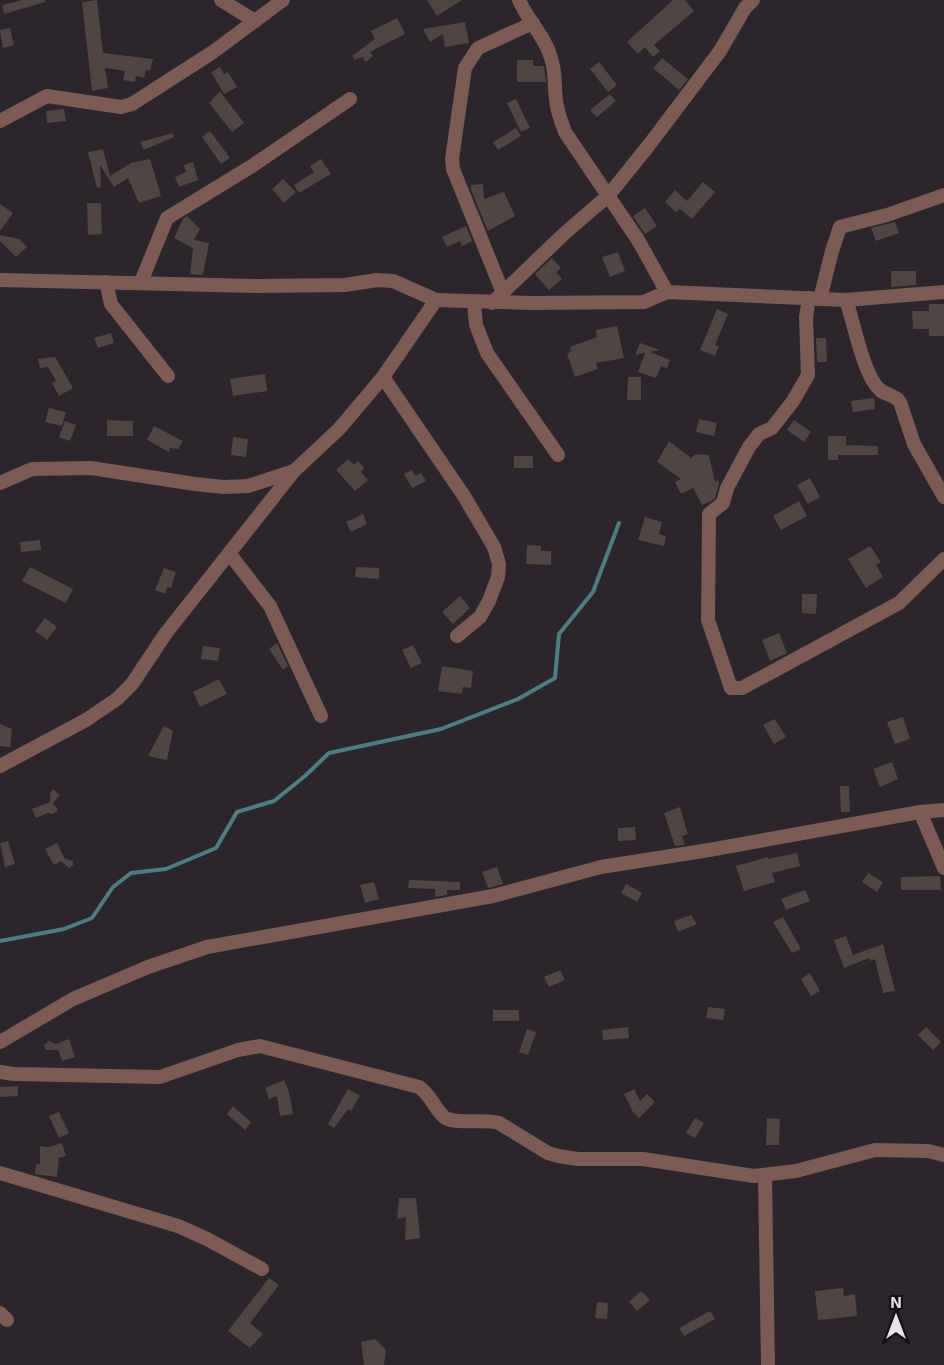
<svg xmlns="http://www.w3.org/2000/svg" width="944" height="1365" viewBox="0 0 944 1365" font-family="'Exo 2',sans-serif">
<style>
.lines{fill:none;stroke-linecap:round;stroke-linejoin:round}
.stream{stroke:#4b7e83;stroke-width:4}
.building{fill:#504542}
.minor{stroke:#7e5a55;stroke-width:14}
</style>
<rect width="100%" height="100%" fill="#2c252c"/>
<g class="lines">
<polyline class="stream" points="0,941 64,929 92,918 113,887 131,873 166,869 216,848 237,812 274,801 305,776 329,753 441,729 518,699 555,678 559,634 593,592 619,523"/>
</g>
<g class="building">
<polygon points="22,0 45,0 45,2 4,14 2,5"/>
<polygon points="97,0 103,53 153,59 150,71 146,70 144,78 136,76 135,82 123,80 125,71 105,68 108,88 92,91 82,2"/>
<polygon points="427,0 462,0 437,16"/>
<polygon points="673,0 685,0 694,11 654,45 660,51 653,57 645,47 638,54 627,42"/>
<polygon points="397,18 405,34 370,52 373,56 366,62 362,57 355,60 352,56 375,39 371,31"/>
<polygon points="465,22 469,43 445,47 443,34 430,42 423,29"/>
<polygon points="10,28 14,45 3,48 0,30"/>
<polygon points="662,58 688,79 679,90 653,68"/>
<polygon points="517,60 533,60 533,66 544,66 546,82 517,82"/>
<polygon points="599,62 617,85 608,92 590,69"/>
<polygon points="220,67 224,74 228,72 237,87 224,94 211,72"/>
<polygon points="220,91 244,123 232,132 209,103"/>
<polygon points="610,94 616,101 597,117 590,110"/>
<polygon points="516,99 530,128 521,132 507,103"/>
<polygon points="64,109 66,121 47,123 46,111"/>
<polygon points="516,128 521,136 498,150 493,142"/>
<polygon points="210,131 230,158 221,164 202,137"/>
<polygon points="173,133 174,137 144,150 140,142"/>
<polygon points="103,149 110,176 131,163 150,159 161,196 139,203 128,178 114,187 100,165 101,187 97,188 88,152"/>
<polygon points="321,159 331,174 299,193 294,185 314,172 310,166"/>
<polygon points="193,162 198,180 179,187 175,177 186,172 184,165"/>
<polygon points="283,179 296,192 284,203 272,189"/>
<polygon points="703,182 715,192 692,219 680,209 676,212 665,202 675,190 687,201"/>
<polygon points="483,184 484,199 504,192 515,216 488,231 471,190 471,185"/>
<polygon points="87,203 101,203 102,234 88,235"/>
<polygon points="0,204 13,213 0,231"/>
<polygon points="645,208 657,226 645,234 633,216"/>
<polygon points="187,216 200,229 194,240 209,243 203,275 190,274 193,248 174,238 183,219"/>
<polygon points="895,222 899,233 876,241 871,228"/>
<polygon points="466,226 472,241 462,246 460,241 447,247 442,237"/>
<polygon points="0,235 19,239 27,247 16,257 0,241"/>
<polygon points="618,252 625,271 610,277 602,257"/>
<polygon points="552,258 561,268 556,272 562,279 549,290 535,274"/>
<polygon points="891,271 916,271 916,285 891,287"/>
<polygon points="929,304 944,304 944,336 929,336 929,329 913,329 912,311 929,311"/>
<polygon points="717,309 728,314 715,345 719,346 715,356 700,350"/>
<polygon points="617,326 624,358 596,363 598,369 575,377 567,354 571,352 570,347 597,337 596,330"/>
<polygon points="111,333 114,343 98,348 94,338"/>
<polygon points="816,338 826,338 827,362 817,362"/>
<polygon points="640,343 660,350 650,352 670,360 667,368 661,366 656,378 638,372 645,353 635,355"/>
<polygon points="55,357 73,388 59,396 52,383 56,381 48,367 40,368 38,359"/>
<polygon points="265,374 267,391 233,396 230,379"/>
<polygon points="628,377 641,377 641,400 627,400"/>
<polygon points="874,398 875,409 853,412 851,401"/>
<polygon points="49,408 66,412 62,426 45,422"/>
<polygon points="699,419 717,423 714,436 696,432"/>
<polygon points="107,420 133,421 133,436 107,436"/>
<polygon points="794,420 811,432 804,442 787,430"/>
<polygon points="65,421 76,425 70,441 59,437"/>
<polygon points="154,426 183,441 178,449 170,448 169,452 147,440"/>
<polygon points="828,436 846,436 846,445 878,446 878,455 838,455 838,460 828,460"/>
<polygon points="233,437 248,439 246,457 231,455"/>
<polygon points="669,441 691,458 696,454 709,455 715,482 718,480 719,483 715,498 711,501 702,505 693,488 681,494 675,482 681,479 657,462"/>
<rect x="514" y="456" width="19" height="12"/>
<polygon points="348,459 354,465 358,461 364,468 361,472 368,480 355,491 336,470"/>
<polygon points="412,470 415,476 421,473 426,481 412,488 404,474"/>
<polygon points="810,478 820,497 808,504 797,485"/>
<polygon points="799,501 807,516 781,530 773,516"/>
<polygon points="363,514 367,524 351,532 346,522"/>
<polygon points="645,517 662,522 659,534 666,536 664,546 638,540"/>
<polygon points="40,540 41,550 21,552 20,542"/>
<polygon points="527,545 541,546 541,551 551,551 551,565 526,564"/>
<polygon points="870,546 881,562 876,565 883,577 866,588 848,559"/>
<polygon points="30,567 73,589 66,603 22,581"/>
<polygon points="356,567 379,568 379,579 355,577"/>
<polygon points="164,568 176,572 171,588 167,587 165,594 155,590"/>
<polygon points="802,594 817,594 816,614 802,613"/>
<polygon points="460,596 470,608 453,624 442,612"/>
<polygon points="45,618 57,627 47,640 35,631"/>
<polygon points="779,633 787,653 770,661 762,640"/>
<polygon points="277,643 288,666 283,670 269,649"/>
<polygon points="413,645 422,663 411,668 402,650"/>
<polygon points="203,646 220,648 218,661 201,659"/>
<polygon points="442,666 473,671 471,688 463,687 462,694 438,691"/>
<polygon points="219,679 227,694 200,707 193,692"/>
<polygon points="903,717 910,739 895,744 887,722"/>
<polygon points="775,719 786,737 774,744 763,725"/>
<polygon points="0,724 12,729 10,747 0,746"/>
<polygon points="164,726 173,731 167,760 148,756"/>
<polygon points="892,762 898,779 880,787 873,769"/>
<polygon points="840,786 849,786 850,812 841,812"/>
<polygon points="53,789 60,795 53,803 58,810 53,814 47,813 36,818 32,809 50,802 50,794"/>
<polygon points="680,807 688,834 682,836 685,845 675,846 664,813"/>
<polygon points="635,827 636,840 618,841 618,828"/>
<polygon points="8,841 15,864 5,867 0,843"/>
<polygon points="57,843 65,859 73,861 73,865 69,868 61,861 54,865 45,849"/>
<polygon points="797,853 800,866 772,873 775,882 744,891 736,866 768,857 768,859"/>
<polygon points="497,867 503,884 488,888 482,872"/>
<polygon points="868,873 883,882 877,892 862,882"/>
<polygon points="940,876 941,890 901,890 901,877"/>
<polygon points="409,880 460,882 460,890 447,890 447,895 435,897 435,889 408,888"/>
<polygon points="374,882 379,899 365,903 360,885"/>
<polygon points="626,884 642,893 637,902 621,893"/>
<polygon points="805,890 810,901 786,910 781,899"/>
<polygon points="691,915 697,924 678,932 674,921"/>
<polygon points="783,917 801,949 792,953 773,922"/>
<polygon points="846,936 853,955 883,944 895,991 883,993 875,959 870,961 869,958 844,968 834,940"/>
<polygon points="560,970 565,980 549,987 544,977"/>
<polygon points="810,973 820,991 811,996 801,979"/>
<polygon points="708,1007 725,1009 723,1020 706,1018"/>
<rect x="493" y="1010" width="26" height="11"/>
<polygon points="628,1027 629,1038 603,1040 602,1030"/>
<polygon points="926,1027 941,1042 933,1050 918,1035"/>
<polygon points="527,1029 536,1032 528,1055 519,1052"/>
<polygon points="69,1039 75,1057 62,1061 58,1050 46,1050 44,1045 49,1041 56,1044"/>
<polygon points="284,1080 289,1092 293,1114 280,1116 277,1096 269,1099 265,1088"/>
<polygon points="18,1086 18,1096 0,1097 0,1087"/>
<polygon points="348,1089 360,1096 351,1111 348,1109 334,1128 328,1124"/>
<polygon points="634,1089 640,1101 647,1094 655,1102 639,1118 633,1112 624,1094"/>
<polygon points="233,1106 251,1122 245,1130 227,1114"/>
<polygon points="59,1112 69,1133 59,1138 49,1116"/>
<polygon points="695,1118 704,1123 695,1138 686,1133"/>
<polygon points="767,1118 780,1119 779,1145 766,1145"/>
<polygon points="62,1143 66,1156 59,1158 57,1177 35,1174 36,1164 40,1164 40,1146 49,1147"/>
<polygon points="399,1198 416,1198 420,1238 405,1240 406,1217 397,1219"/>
<polygon points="269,1278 279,1285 250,1323 263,1334 250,1348 228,1331"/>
<polygon points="843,1288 844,1296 855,1294 857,1316 818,1320 815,1291"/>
<polygon points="641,1291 650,1300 637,1311 629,1302"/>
<polygon points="597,1302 608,1303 607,1319 595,1318"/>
<polygon points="710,1311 715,1319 684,1336 679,1328"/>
<polygon points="375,1339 386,1350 384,1365 364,1365 361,1342"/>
</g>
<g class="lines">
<g class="minor">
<polyline points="221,0 255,21"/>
<path d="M519 0C528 21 545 36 551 58 556 72 554 85 556 100 557 111 561 121 565 132L638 240 667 292"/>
<polyline points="0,121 47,96 121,107 132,104 213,52 283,0"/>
<polyline points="0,280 256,286 345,285 377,280 393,281 436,300"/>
<polyline points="106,282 111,304 168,376"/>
<polyline points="141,282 167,218 252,166 350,99"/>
<polyline points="503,293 453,169 452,159 465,68 478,48 533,23"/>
<polyline points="809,298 806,317 808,375 793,401 772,428 759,434 749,447 727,488 723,503 709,514 708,620 731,688 742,688 899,603 944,559"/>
<polyline points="820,299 832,251 840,227 887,215 944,195"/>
<path d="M846 300C854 322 863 375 880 390 886 395 895 395 900 402L914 444 944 497"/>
<polyline points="474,302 476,325 487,353 558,455"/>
<polyline points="492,303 566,232 608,196 649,145 720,51 745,8 753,0"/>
<polyline points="383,377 464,496 494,547 499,564 498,577 489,601 480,617 457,636"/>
<polyline points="0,483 32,469 91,468 195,484 224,487 248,486 294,471"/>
<polyline points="229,553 270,606 321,716"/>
<polyline points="0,766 86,720 117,699 132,684 166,633 294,471 339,429 383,377 436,300 530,303 644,302 667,292 846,300 944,292"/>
<polyline points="920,812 944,868"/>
<polyline points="0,1042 73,999 148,967 207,947 493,896 601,867 709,850 920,812 944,810"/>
<path d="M0 1072 14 1074 160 1077 238 1050 260 1046 419 1087C430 1094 434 1107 443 1116 452 1126 484 1118 499 1123L548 1153 558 1156 578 1159H643L754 1176 796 1171 875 1150 928 1151 944 1155"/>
<polyline points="0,1173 178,1226 207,1239 262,1269"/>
<polyline points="765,1176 768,1365"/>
<polyline points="0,1313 7,1320"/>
</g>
</g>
<g transform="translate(896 1317)" stroke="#130f13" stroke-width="4.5" paint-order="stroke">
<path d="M0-4.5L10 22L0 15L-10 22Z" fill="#e8e3e8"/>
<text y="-9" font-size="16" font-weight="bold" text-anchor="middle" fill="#e8e3e8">N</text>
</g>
</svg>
